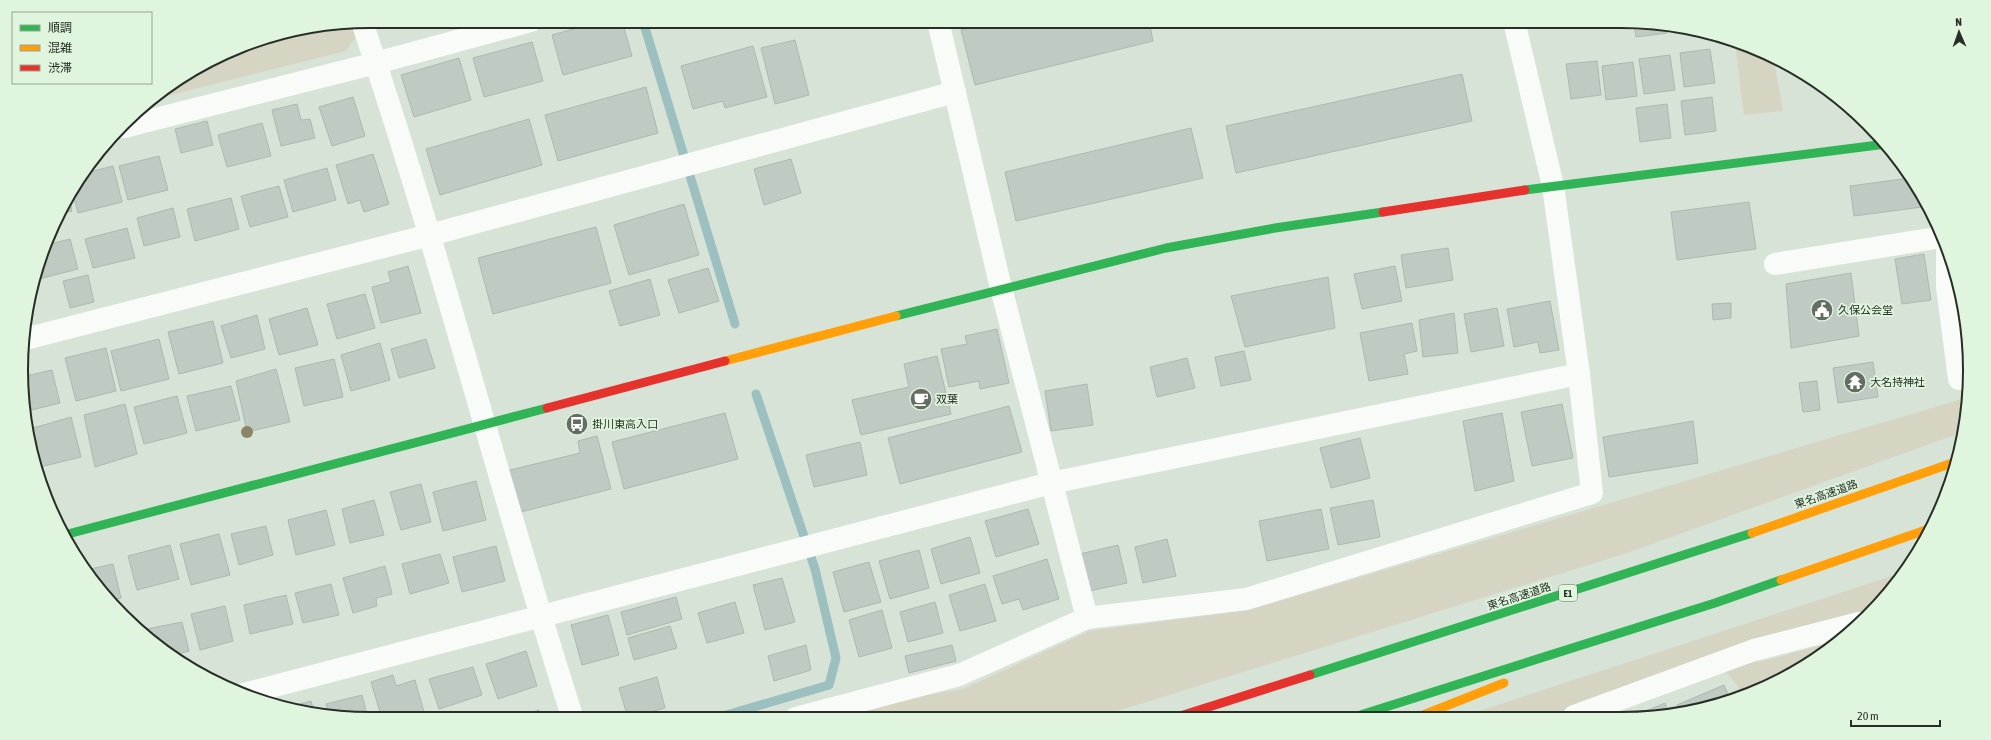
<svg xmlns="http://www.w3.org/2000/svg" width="1991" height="740" viewBox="0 0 1991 740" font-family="'Asap Condensed','Noto Sans JP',sans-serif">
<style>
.green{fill:#d6d4c3}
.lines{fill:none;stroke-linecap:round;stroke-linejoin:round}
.stream{stroke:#9cbfc0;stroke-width:9}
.building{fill:#bfcac2;stroke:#acb8b0}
.street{stroke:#f9fbf9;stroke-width:22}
.fast{stroke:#30b455;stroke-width:9}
.slow{stroke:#ff9f0a;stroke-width:9}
.jam{stroke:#e5322d;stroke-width:9}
.tree{fill:#8c8469}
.labels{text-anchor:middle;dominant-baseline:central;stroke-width:3.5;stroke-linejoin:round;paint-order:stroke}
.shield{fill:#e0f5de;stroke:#5e6a5c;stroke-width:1}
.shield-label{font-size:10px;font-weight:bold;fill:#262e25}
.poi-label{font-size:11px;fill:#262e25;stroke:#e0f5de;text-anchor:start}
.street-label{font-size:11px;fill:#262e25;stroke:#e0f5de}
.rim{fill:none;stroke:#262e25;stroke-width:2}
</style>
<rect width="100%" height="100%" fill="#d7e3d6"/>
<g class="green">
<polygon points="353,24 357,35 346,51 151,100 196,68 258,40"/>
<polygon points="1735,42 1773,56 1783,111 1744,115"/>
<polygon points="1969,397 1963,432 1627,553 1098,717 830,718 890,701 963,689 1090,631 1249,610"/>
<polygon points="1904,572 1859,623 1727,667 1767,660 1837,641 1755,692 1745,695 1723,668 1578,716 1464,716"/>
</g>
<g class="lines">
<g class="stream">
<polyline points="643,21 735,324"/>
<polyline points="716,718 829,685 836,658 815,569 756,394"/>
</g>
</g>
<g class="building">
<polygon points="601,21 622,21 632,56 563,75 552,35"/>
<polygon points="997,21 1149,21 1153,41 975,85 961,30"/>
<polygon points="1194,21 1225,21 1196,28"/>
<polygon points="1634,23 1666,27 1667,33 1636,37"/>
<polygon points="795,40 809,95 775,104 761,48"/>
<polygon points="532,42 543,81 484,97 473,58"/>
<polygon points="753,46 767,97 725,108 723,101 693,109 681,66"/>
<polygon points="1710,49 1715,83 1684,87 1680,53"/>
<polygon points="1670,55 1675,90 1644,94 1639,59"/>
<polygon points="459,58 471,100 414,117 401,75"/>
<polygon points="1597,61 1601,95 1571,99 1566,64"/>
<polygon points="1633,62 1637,96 1606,100 1602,66"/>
<polygon points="1462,74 1472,121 1236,173 1226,126"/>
<polygon points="646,87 658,133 558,161 545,115"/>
<polygon points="353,97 365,136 332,146 319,107"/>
<polygon points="1712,97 1716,131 1685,135 1681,101"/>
<polygon points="297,104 301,120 310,119 315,138 281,146 272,110"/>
<polygon points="1667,104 1671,138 1640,142 1636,108"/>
<polygon points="529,119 542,165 440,195 426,149"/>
<polygon points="207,121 213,145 181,153 175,129"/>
<polygon points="262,123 271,156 227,167 218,135"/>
<polygon points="1191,128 1203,178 1016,221 1005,172"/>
<polygon points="373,154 389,204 364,212 360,200 348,204 336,165"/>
<polygon points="159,156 168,190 128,200 119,166"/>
<polygon points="791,159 801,193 764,205 754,169"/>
<polygon points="113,166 122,202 78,213 72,190 86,173"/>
<polygon points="327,168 336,200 293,212 284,180"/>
<polygon points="1910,178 1920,191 1922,207 1854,216 1850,186"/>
<polygon points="279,186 288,217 250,227 241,196"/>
<polygon points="68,195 72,211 60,214 68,196"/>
<polygon points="231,198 239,229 195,241 187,209"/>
<polygon points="1749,202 1756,249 1677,260 1671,212"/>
<polygon points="684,204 699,255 629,275 614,225"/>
<polygon points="173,208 180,237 144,246 137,218"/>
<polygon points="596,227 611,283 493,314 478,258"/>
<polygon points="127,228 135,258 93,268 85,239"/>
<polygon points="70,239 78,269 39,279 37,268 46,245"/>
<polygon points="1448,248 1453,280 1406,288 1401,255"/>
<polygon points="1924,254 1931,300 1902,304 1895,259"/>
<polygon points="408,266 421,313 381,323 372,287 391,282 388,272"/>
<polygon points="1395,266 1402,301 1362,309 1354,274"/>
<polygon points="708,268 719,301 679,313 668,280"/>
<polygon points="1851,273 1859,336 1791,348 1786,284"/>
<polygon points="88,275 94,302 70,308 63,281"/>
<polygon points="1328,277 1335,328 1245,347 1231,296"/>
<polygon points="650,279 660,315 620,326 609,291"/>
<polygon points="365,294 375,328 337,339 327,304"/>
<polygon points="1550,301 1559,350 1540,353 1538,342 1514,347 1507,309"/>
<polygon points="1731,303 1731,318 1713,320 1712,304"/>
<polygon points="307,308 318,345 279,355 269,319"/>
<polygon points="1497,308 1504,346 1471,352 1464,314"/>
<polygon points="1454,313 1458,353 1423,357 1419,320"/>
<polygon points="257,315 265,349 231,358 221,326"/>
<polygon points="213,321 223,363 179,374 168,332"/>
<polygon points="1412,323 1417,351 1404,354 1408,374 1369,381 1360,333"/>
<polygon points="997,329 1009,383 980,389 979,381 949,387 941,349 967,344 965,336"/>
<polygon points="159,339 169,379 121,391 111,351"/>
<polygon points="426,339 435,368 399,378 391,349"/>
<polygon points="380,343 390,380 351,391 341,355"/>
<polygon points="106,348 116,391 76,401 65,358"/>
<polygon points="1244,351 1251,380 1221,386 1215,357"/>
<polygon points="937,356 951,414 861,435 852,400 909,387 904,364"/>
<polygon points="1187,358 1195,388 1157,397 1150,367"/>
<polygon points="334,359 343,397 304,406 295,368"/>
<polygon points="1873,362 1878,397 1838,403 1833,368"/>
<polygon points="276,369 290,422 247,432 236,381"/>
<polygon points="52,370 60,403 27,411 26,376"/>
<polygon points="1817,381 1820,410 1803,412 1799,383"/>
<polygon points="1087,384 1093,425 1051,431 1045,391"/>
<polygon points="231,386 240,420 196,431 187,396"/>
<polygon points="177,396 187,433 144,444 134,407"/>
<polygon points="125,404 137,454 95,467 84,415"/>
<polygon points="1562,404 1573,458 1532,466 1521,412"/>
<polygon points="1009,406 1022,452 900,484 888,438"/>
<polygon points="725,413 738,459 624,489 612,442"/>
<polygon points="1502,413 1514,481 1475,491 1463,421"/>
<polygon points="71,417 81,457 40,467 30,429"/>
<polygon points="1693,421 1698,463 1609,477 1603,437"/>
<polygon points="597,436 611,489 517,513 506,471 580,453 578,441"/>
<polygon points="1360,438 1370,478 1331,488 1320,448"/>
<polygon points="860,442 867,475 814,487 806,455"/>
<polygon points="476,481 486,520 443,531 433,492"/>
<polygon points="421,484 431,522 401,530 390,492"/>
<polygon points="374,500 384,535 350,543 342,509"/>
<polygon points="1373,500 1380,537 1338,545 1330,508"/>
<polygon points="1028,509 1039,544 996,557 985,521"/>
<polygon points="1321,509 1329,549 1267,561 1259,521"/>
<polygon points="326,510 335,545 296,555 288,520"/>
<polygon points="266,526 273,555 239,565 231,534"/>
<polygon points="219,534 230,575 191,585 180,544"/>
<polygon points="970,537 980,573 941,584 931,549"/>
<polygon points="1167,539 1176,576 1143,583 1135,547"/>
<polygon points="170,545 179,579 137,590 128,556"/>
<polygon points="1118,545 1127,583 1089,591 1080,554"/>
<polygon points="496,546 505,581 462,592 453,557"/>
<polygon points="919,550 929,588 890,599 879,561"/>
<polygon points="440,554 449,583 410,594 402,564"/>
<polygon points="1047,559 1059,599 1023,610 1019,599 1002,604 993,576"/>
<polygon points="869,562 881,602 844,612 833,572"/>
<polygon points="113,564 121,598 114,600 86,570"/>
<polygon points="385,566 392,594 376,598 377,606 353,613 343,578"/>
<polygon points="782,578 795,622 765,630 753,585"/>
<polygon points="331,584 339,615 303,623 295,593"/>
<polygon points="985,584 996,621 960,631 949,595"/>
<polygon points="286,595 293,624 250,634 244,605"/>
<polygon points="676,597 682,619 627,635 621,612"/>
<polygon points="735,602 744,633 707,643 698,613"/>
<polygon points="935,602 943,633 908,642 900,612"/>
<polygon points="225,606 233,641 200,650 191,614"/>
<polygon points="882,610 892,648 859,657 849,620"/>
<polygon points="608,615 619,655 582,665 571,625"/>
<polygon points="182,622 189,651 171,656 158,647 142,630"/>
<polygon points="670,626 677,648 634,660 628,638"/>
<polygon points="806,645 811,670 774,681 768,656"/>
<polygon points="952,645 956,661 909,673 905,656"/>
<polygon points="526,651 537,686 498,699 486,664"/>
<polygon points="473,667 482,695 439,709 429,679"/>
<polygon points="393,675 396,686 415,680 426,719 400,719 399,714 382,719 371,682"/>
<polygon points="657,677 665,708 628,718 619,688"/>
<polygon points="1724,685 1730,699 1680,712 1677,705"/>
<polygon points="362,695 368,719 328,713 326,704"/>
<polygon points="311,701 314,712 285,708"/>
<polygon points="1665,703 1669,715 1648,716 1646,711"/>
<polygon points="539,710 541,719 511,719"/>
</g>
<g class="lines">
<g class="street">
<path d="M362 22C440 252 499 488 573 719"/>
<polyline points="124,127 376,63 531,21"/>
<polyline points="1947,247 1947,287 1959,379 1969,377"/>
<polyline points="1775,264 1942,237"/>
<polyline points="25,339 430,235 955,92"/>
<polyline points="1087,618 1246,599 1592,493 1579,374"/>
<polyline points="244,694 1051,483 1579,374 1553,186 1514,21"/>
<polyline points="1574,716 1754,650 1859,623"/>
<polyline points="796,718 959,675 1087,618 1001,288 938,21"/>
</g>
<g class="fast">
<polyline points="1525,190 1886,144"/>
<polyline points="896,316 1166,248 1275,228 1383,212"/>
<polyline points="64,535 547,408"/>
<polyline points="1310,675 1752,533"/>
<polyline points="1354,717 1715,603 1781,580"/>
</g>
<g class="slow">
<polyline points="725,361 896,316"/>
<polyline points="1752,533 1958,461"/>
<polyline points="1781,580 1926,530"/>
<polyline points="1418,717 1504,683"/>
</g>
<g class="jam">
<polyline points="1383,212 1525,190"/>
<polyline points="547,408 725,361"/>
<polyline points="1177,717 1310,675"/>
</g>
</g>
<circle class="tree" cx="247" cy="432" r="6"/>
<defs>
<g id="civic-disc" transform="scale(1.15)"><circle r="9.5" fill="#646d63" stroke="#e0f5de"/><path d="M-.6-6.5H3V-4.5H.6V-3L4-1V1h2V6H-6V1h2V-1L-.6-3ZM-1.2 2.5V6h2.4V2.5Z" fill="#fff"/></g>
<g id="temple-disc" transform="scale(1.15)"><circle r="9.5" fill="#646d63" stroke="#e0f5de"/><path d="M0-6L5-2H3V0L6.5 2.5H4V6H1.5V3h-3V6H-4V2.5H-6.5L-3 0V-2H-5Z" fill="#fff"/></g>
<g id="cafe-disc" transform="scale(1.15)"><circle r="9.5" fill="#646d63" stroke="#e0f5de"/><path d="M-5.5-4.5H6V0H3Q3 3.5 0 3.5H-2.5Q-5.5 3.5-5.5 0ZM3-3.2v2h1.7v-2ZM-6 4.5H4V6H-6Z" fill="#fff"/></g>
<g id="bus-disc" transform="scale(1.15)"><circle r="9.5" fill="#646d63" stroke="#e0f5de"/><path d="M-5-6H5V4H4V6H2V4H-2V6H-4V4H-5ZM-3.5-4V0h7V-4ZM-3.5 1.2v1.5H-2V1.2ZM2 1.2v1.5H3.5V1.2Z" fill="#fff"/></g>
</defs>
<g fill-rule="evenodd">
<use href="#civic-disc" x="1822" y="310"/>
<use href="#temple-disc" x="1855" y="382"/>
<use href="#cafe-disc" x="921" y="399"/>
<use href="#bus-disc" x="577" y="424"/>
</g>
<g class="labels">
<rect class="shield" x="1559" y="585" width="18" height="16" rx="3"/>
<g class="shield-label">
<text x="1568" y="593">E1</text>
</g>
<g class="poi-label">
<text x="1838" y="310">久保公会堂</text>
<text x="1870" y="382">大名持神社</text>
<text x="936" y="399">双葉</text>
<text x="592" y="424">掛川東高入口</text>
</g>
<g class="street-label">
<text transform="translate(1826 494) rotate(-19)">東名高速道路</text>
<text transform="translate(1519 596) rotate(-18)">東名高速道路</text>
</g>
</g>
<path d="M0 0H1991V740H0ZM370 28H1621A342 342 0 0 1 1963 370V370A342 342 0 0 1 1621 712H370A342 342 0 0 1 28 370V370A342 342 0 0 1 370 28Z" fill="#e0f5de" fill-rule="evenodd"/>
<path class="rim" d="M370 28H1621A342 342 0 0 1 1963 370V370A342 342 0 0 1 1621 712H370A342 342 0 0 1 28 370V370A342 342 0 0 1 370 28Z"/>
<rect x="12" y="12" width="140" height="72" fill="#e0f5de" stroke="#96a594"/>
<rect x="20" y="25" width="20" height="6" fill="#30b455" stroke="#96a594"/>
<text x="48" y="32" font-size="12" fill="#262e25">順調</text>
<rect x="20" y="45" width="20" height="6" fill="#ff9f0a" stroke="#96a594"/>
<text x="48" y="52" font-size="12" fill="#262e25">混雑</text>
<rect x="20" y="65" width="20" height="6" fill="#e5322d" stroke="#96a594"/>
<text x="48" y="72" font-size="12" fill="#262e25">渋滞</text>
<g transform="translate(1959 32) rotate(358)" stroke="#e0f5de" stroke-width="3" paint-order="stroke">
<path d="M0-3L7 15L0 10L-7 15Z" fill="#262e25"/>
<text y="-6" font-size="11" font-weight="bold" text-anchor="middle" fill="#262e25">N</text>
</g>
<path d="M1851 720v6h89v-6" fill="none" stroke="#262e25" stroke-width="2"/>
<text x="1857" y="720" font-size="12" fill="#262e25" stroke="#e0f5de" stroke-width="3" paint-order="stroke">20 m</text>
</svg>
